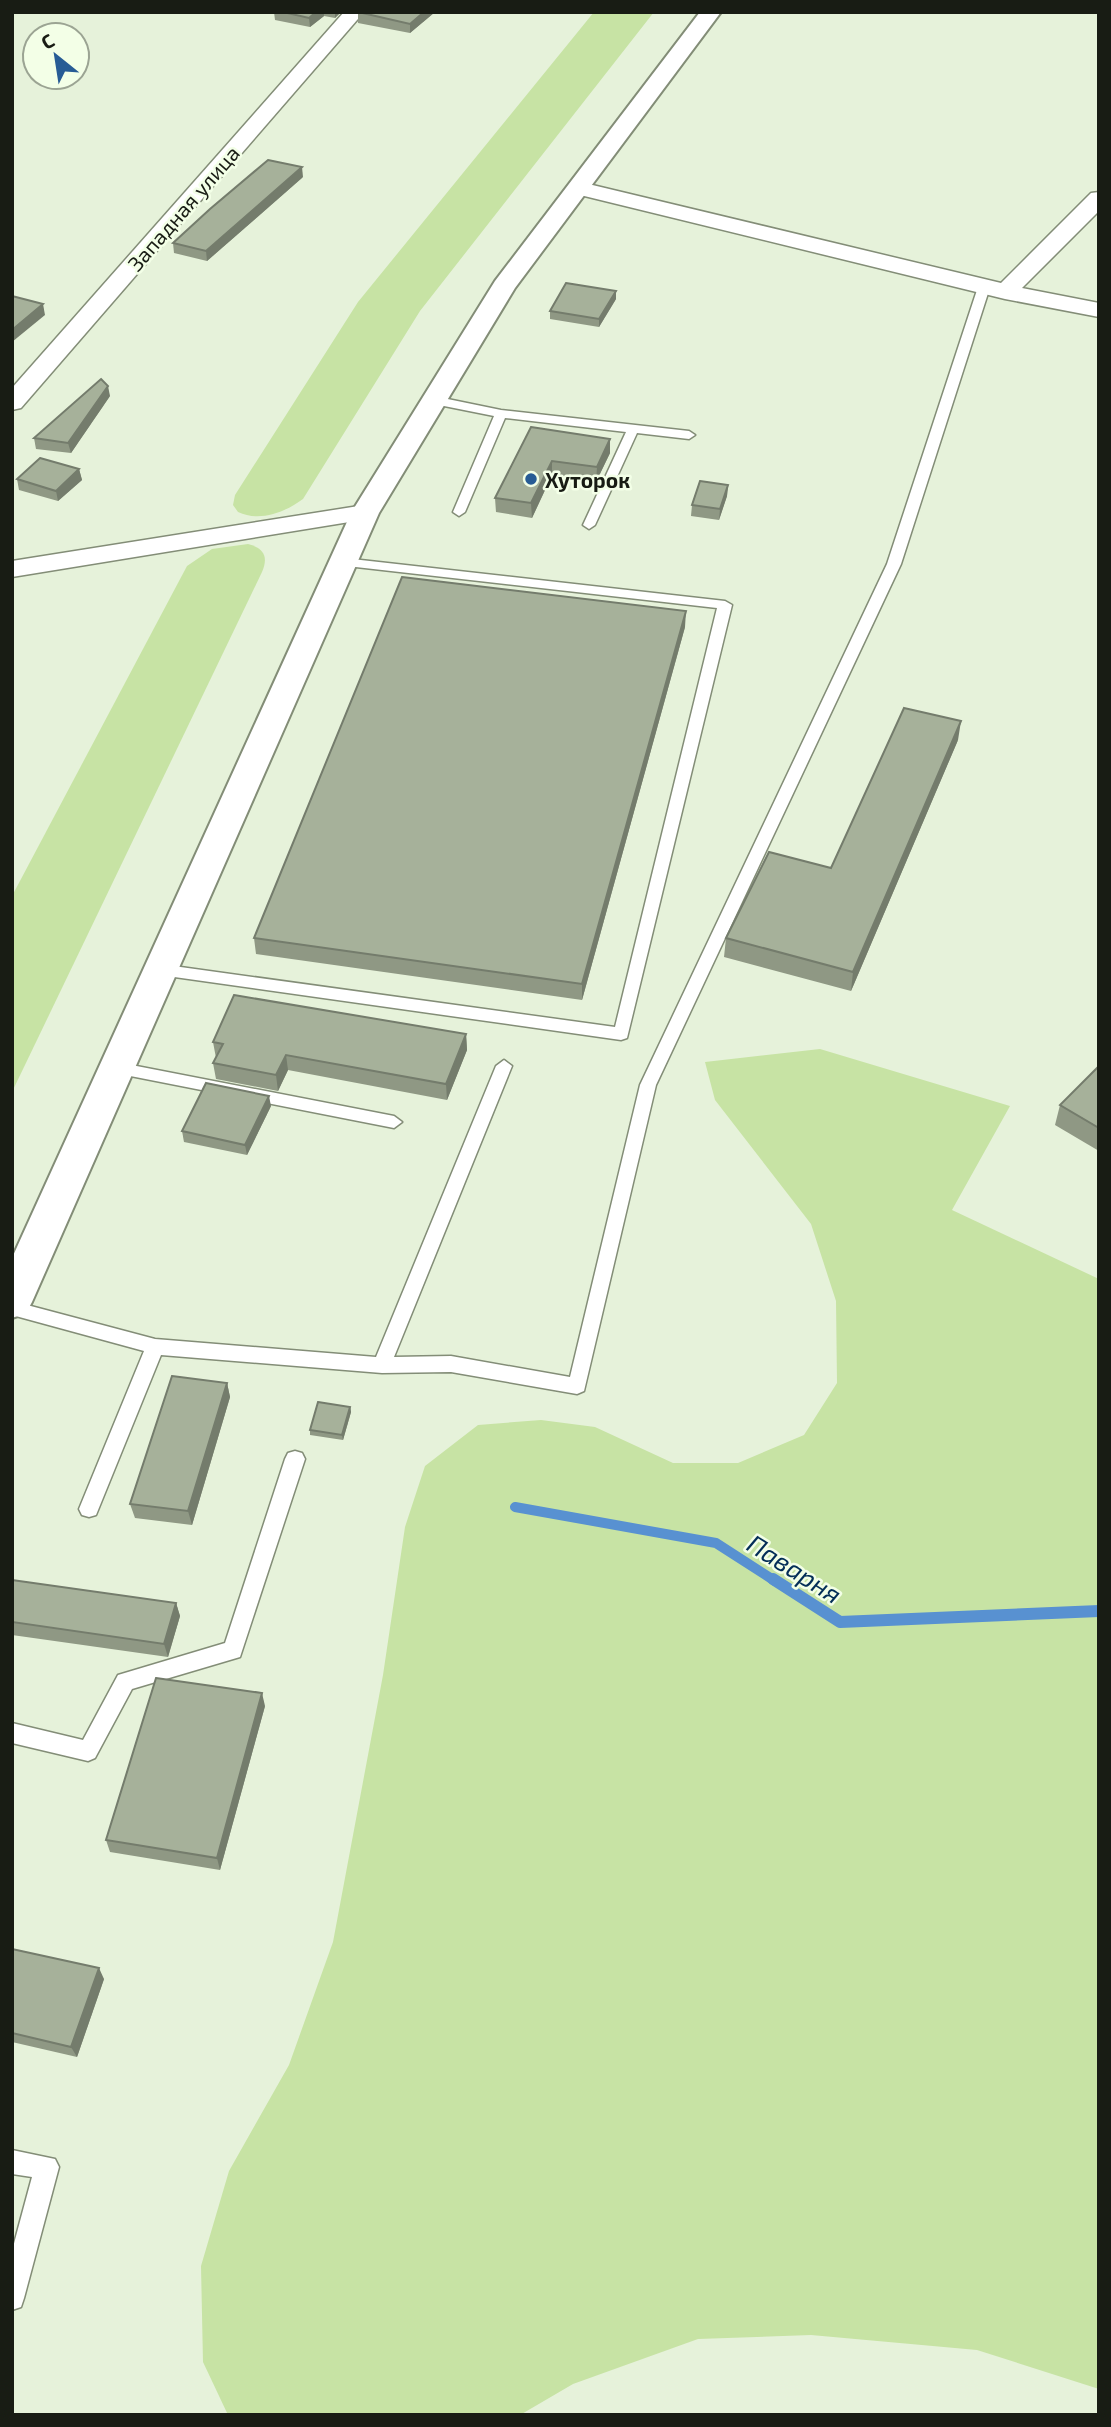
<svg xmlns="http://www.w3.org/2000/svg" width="1111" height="2427" viewBox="0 0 1111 2427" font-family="'Exo 2',sans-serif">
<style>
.green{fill:#c7e3a4}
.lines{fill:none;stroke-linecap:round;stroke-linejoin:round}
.stream-far1{stroke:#5891d1;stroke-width:10}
.stream{stroke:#5891d1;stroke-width:12}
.service-casing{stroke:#838d77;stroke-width:3}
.minor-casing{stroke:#838d77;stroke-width:3}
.tertiary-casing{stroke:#838d77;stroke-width:4}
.service{fill:#fff;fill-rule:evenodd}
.minor{fill:#fff;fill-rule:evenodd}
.tertiary{fill:#fff;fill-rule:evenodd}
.wall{fill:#8f9884}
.shaded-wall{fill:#747c6c}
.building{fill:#a6b19a;stroke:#747c6c;stroke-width:2}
.poi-dot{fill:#275c95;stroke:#f3ffe7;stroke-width:2.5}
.labels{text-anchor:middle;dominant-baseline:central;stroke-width:5;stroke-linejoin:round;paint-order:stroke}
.far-street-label{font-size:21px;fill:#181c14;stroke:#f3ffe7}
.far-poi-label{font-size:21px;font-weight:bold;fill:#181c14;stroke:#f3ffe7;text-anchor:start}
.water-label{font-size:26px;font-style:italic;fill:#032e57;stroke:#f3ffe7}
</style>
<rect width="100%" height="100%" fill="#e6f2da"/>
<g class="green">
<path d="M594 12H654L420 311 303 499C284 513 259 522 238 512L233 505 235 495 358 302Z"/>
<path d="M248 544C263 548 269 556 262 572L12 1092V896L187 566 212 549Z"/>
<polygon points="820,1049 1010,1106 952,1210 1099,1279 1099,2389 977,2350 811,2335 698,2339 573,2384 520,2415 228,2415 203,2362 201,2266 229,2171 289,2065 333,1942 383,1675 405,1527 425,1466 478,1425 541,1420 595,1427 673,1463 738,1463 804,1435 837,1383 836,1301 811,1224 715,1100 705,1062"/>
</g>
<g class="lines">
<polyline class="stream-far1" points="515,1507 716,1543 775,1581"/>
<polyline class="stream" points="773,1579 840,1622 1099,1611"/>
<g class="service-casing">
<g id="service">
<polygon points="984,284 990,287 901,564 656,1085 584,1391 577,1394 451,1372 382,1373 161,1355 96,1515 89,1517 82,1515 79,1509 144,1351 12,1315 12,1301 155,1339 376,1357 496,1066 504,1060 512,1066 394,1357 451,1356 570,1377 640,1085 887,564 978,287"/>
<polygon points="433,396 501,410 689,431 695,435 689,439 637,433 595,525 589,529 583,525 626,432 505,418 465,512 459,516 453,512 494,416 429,403 429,397"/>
<polygon points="343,558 725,601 732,605 627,1038 621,1040 153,974 151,970 153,966 159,964 615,1027 717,608 338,565 336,562"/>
<polygon points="116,1062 394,1116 402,1122 394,1128 110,1072 108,1068 110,1064"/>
<polygon points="295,1451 302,1453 305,1459 240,1657 132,1689 95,1758 88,1761 12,1743 12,1723 83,1740 118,1675 225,1643 285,1459 288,1453"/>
<polygon points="12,2150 55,2159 59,2167 24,2298 21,2307 12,2310 12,2251 32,2177 12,2174"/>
</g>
</g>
<g class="minor-casing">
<g id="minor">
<polygon points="344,12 364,12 21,408 12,410 12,388"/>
<polygon points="580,182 1001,283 1091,193 1099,192 1099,211 1022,288 1099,303 1099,317 1005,299 572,193 569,188 572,183"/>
<polygon points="365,505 374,508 378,513 374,518 12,577 12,561"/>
</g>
</g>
<g class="tertiary-casing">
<polygon id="tertiary" points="700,12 721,12 515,288 379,513 32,1302 26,1313 12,1318 12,1258 351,513 495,281"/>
</g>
<use href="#service" class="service"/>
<use href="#minor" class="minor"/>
<use href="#tertiary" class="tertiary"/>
</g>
<g class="wall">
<polygon points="274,12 341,12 335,18 324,16 310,27 275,20"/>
<polygon points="358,12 435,12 410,33 358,23"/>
<polygon points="303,177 207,261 174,253 173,243"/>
<polygon points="616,299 599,327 550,319 550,311"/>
<polygon points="110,396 71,453 36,449 34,438"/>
<polygon points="531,427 610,453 596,482 552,475 532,518 496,512 495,498"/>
<polygon points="79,469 82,480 58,501 19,490 17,479"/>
<polygon points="728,485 727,496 719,520 691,516 692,505"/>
<polygon points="685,627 582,1000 256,954 254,938"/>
<polygon points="958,740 851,991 724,957 726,938 831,868"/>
<polygon points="466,1034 467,1050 447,1100 288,1070 278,1091 216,1079 213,1063 216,1058 213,1042"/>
<polygon points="1099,1066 1099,1151 1055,1125 1060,1105"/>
<polygon points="271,1106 247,1155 184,1142 182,1131"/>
<polygon points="227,1383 230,1397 192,1525 135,1518 130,1504"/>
<polygon points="350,1407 351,1412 343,1440 310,1435 310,1430"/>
<polygon points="12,1580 176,1603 180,1616 168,1657 12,1635"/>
<polygon points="265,1706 220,1870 110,1852 106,1840"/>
<polygon points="12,1949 104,1979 77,2057 12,2042"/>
</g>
<g class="shaded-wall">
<polygon points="316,12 324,12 324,16 310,27 309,18"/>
<polygon points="335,12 341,12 335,18"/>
<polygon points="424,12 435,12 410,33 410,24"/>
<polygon points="302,167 303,177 207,261 206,251"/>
<polygon points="616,291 616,299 599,327 599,319"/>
<polygon points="43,304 45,315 12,342 12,330"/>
<polygon points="108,386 110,396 71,453 68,443"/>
<polygon points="610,439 610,453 596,482 597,467"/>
<polygon points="552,461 552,475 532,518 531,503"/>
<polygon points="79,469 82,480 58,501 56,491"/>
<polygon points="728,485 727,496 719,520 720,509"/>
<polygon points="686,611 685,627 582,1000 582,984"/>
<polygon points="961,721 958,740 851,991 853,972"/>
<polygon points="466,1034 467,1050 447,1100 446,1084"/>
<polygon points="286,1055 288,1070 278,1091 276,1075"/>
<polygon points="269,1096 271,1106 247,1155 245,1145"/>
<polygon points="227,1383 230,1397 192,1525 188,1511"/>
<polygon points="350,1407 351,1412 343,1440 342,1435"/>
<polygon points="176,1603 180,1616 168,1657 164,1644"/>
<polygon points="262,1693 265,1706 220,1870 217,1858"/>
<polygon points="99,1968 104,1979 77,2057 71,2047"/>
</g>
<g class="building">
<polygon points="283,12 316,12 309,18"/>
<polygon points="358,12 424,12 410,24"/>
<polygon points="268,160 302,167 206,251 173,243 210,209"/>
<polygon points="566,283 616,291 599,319 550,311"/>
<polygon points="12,296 43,304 12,330"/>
<polygon points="101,379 108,386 68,443 34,438"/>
<polygon points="531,427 610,439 597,467 552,461 531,503 495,498"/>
<polygon points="40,458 79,469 56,491 17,479"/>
<polygon points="700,481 728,485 720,509 692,505"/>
<polygon points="402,577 686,611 582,984 254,938"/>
<polygon points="904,708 961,721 853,972 726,938 769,852 831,868"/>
<polygon points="234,995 466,1034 446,1084 286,1055 276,1075 213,1063 223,1044 213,1042"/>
<polygon points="1099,1066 1099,1128 1060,1105"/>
<polygon points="206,1083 269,1096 245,1145 182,1131"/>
<polygon points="172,1376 227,1383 188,1511 130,1504"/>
<polygon points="318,1402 350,1407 342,1435 310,1430"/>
<polygon points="12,1580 176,1603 164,1644 12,1622"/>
<polygon points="156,1678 262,1693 217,1858 106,1840"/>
<polygon points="12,1949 99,1968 71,2047 12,2033"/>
</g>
<circle class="poi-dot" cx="531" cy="479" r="7"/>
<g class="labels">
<g class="far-street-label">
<text transform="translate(183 208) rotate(-49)">Западная улица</text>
</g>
<g class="far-poi-label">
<text x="545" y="479">Хуторок</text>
</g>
<g class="water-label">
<text transform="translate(795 1568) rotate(32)">Паварня</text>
</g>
</g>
<rect width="1111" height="2427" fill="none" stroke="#181c14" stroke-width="28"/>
<g transform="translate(56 56) rotate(330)"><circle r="33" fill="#f3ffe7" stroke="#9ba493" stroke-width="2"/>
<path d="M0-5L12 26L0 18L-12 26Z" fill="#275c95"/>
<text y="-10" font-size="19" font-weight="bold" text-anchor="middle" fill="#181c14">С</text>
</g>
</svg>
